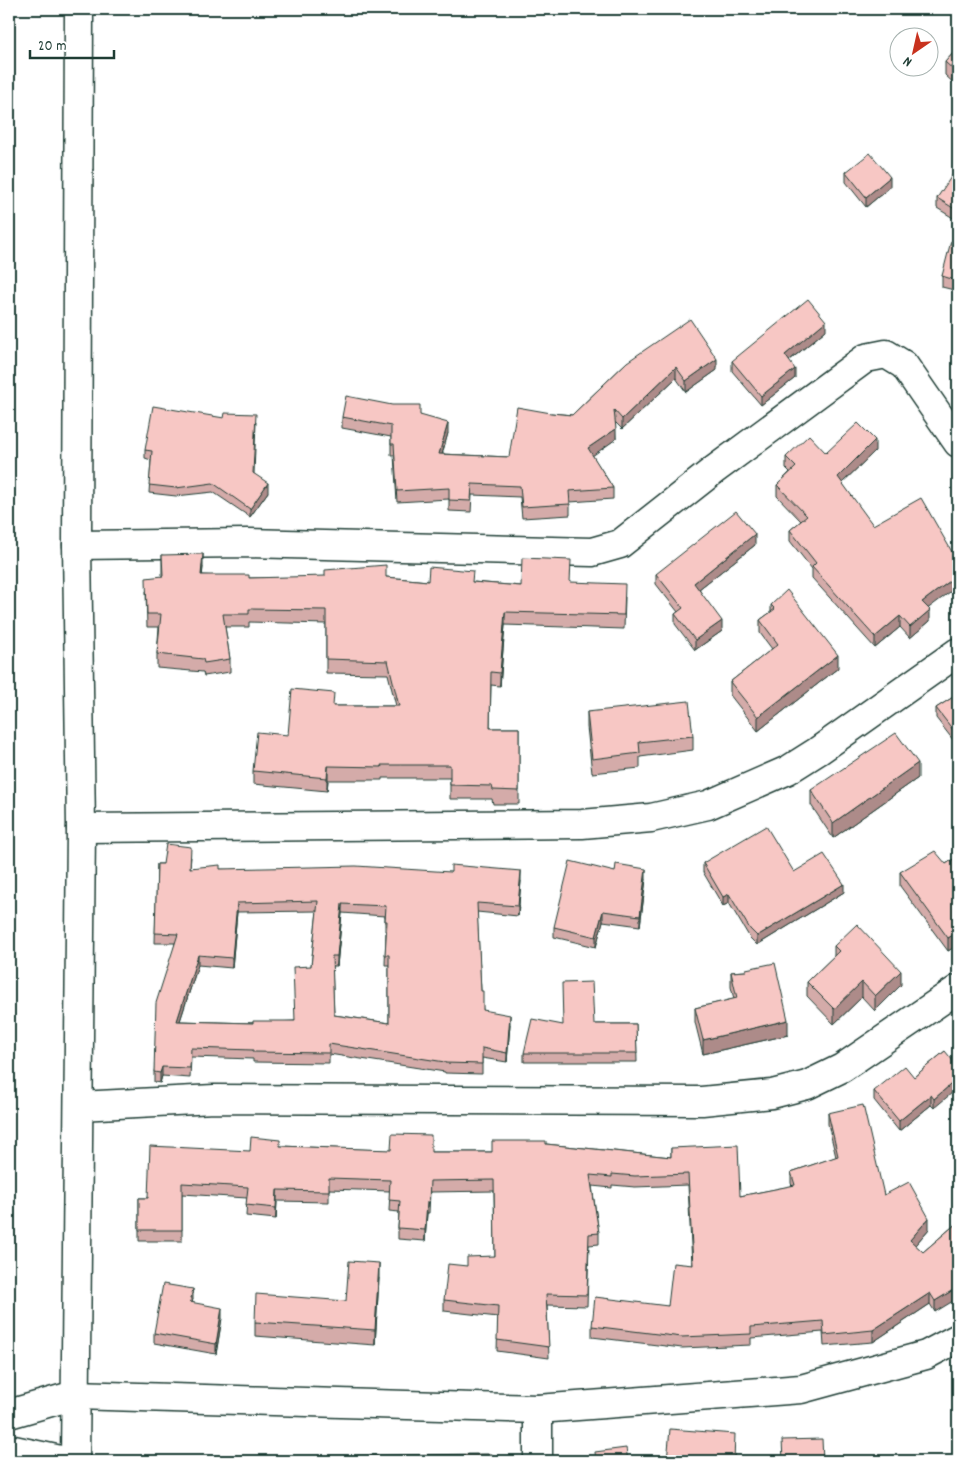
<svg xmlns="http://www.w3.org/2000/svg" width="967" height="1470" viewBox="0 0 967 1470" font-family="Dekko,sans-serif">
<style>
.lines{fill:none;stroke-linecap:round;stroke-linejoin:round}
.minor-casing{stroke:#1f3d34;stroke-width:31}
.minor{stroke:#fff;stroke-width:28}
.wall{fill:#d4aba9;stroke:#1f3d34;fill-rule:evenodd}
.shaded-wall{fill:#ad8b89;stroke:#1f3d34}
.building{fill:#f7c7c4;stroke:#1f3d34;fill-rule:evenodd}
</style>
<rect width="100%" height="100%" fill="#fff"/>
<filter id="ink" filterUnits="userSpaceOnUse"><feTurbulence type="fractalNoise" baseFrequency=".02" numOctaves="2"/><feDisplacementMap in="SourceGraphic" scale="10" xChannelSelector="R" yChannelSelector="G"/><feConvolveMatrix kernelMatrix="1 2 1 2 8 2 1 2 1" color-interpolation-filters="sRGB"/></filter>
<g filter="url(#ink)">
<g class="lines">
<g class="minor-casing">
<g id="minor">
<polyline points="77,545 248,543 592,552 620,544 714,470 866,358 886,354 904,365 958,443"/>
<polyline points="81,828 582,824 651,818 708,805 788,770 818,751 958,652"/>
<polyline points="79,1106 214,1099 702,1101 772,1094 807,1085 842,1068 958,989"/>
<polyline points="9,1414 75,1395 538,1409 801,1389 926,1355 958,1338"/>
<polyline points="9,1449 65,1461"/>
<polyline points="75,1461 81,828 77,545 79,9"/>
<polyline points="538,1461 538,1409"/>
</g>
</g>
<use href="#minor" class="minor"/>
</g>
<g class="wall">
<polygon points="958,48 958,87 945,75 945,62"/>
<polygon points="846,172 890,187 866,207 846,182"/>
<polygon points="958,173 958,221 937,208 937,198"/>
<polygon points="958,243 958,291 942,287 942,276"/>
<polygon points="826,330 789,361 795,378 761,405 732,371 732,361"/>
<polygon points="627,362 717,370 686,392 676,378 622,429 615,422 616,439 592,455 613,488 613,499 570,502 570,515 522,518 520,497 472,495 471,512 449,511 449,499 397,502 394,455 391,455 391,437 342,428 342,417 420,415 448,433 442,454 509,457 551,413 572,415"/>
<polygon points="256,422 254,474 268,492 250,517 213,492 176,496 149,493 151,460 145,458 145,450"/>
<polygon points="875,451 842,483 928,608 930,621 910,638 900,627 875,648 812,578 812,569 790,541 790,530 801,521 777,496 777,485 790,472 786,468 786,457 826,453"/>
<polygon points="755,545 699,589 722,631 695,650 675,624 675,614 678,612 656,584 656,574"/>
<polygon points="162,555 203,567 202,575 249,578 386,577 428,581 473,582 521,586 570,582 625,597 624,629 505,625 500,686 491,685 490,728 519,728 519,804 493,804 492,799 450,799 450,778 382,778 382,780 328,780 327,791 253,784 253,771 288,735 334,706 396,706 388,674 326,673 326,624 249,622 249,627 225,627 230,659 230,672 204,676 203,672 157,668 157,654 159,627 147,627 146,591 162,576"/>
<polygon points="771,605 838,668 758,731 730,695 730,682 772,649 760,633 760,620 771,612"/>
<polygon points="958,694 958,745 957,745 936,718 936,708"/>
<polygon points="587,712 693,736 693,750 640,757 640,768 592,773 587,727"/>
<polygon points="918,778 833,838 811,805 811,790"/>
<polygon points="958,856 958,945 948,951 900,886 900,872 946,864"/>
<path d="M191 857 190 868 521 881 518 916 477 912 481 991 483 1010 510 1024 507 1062 482 1058V1074L445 1073V1072L329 1054V1063L253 1062V1059L191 1057 190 1078 162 1076 160 1083 154 1082V1072L175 943H155L157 864H163ZM317 911 311 966 295 1021 253 1023 180 1021 198 965 232 968 237 912ZM342 913 385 916V931H386L385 965H389V1023L334 1015 332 966H337Z"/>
<polygon points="703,863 794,872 844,892 757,945 750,938 729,903 723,906 703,872"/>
<polygon points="615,872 646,879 640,926 603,921 596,947 554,937 554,927"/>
<polygon points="834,946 901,985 875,1011 862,997 834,1024 807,996 807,982 834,956"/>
<polygon points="746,971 788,1035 703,1054 695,1022 695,1008 734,999 731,987 731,972"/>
<polygon points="594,1024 636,1024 637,1062 524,1062 524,1053 563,1025"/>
<polygon points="945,1051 934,1108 931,1105 899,1131 874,1100 874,1091 914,1077"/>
<polygon points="828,1113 884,1195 929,1229 915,1245 923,1252 958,1222 935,1312 930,1304 873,1342 824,1346 823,1332 751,1338 751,1345 682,1348 592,1337 592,1326 668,1306 692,1265 688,1185 635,1187 612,1185 612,1188 592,1186 599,1233 599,1244 589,1245 587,1306 547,1305 549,1358 497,1351 498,1317 444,1311 444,1300 467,1266 495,1256 494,1191 430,1192 429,1213 427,1213 425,1241 398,1239 398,1228 399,1212 389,1211 390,1191 329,1189 329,1202 277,1201 276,1219 246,1216 247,1198 182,1194 182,1241 139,1241 139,1198 148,1198 250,1151 280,1146 431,1152 492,1152 546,1144 671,1157 671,1148 740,1196 792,1186 791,1183 791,1172 836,1157 828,1124"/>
<polygon points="379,1278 375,1345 255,1336 255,1322 346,1301"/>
<polygon points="193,1299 192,1302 222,1318 216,1354 154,1343 154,1333"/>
</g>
<g class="shaded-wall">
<polygon points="890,177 890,187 866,207 866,197"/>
<polygon points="826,321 826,330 785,364 785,355"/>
<polygon points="717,359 717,370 686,392 686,381"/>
<polygon points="676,367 676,378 622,429 622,419"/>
<polygon points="795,369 795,378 761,405 761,396"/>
<polygon points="448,423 448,433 439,465 439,454"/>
<polygon points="616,429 616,439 588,459 588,448"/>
<polygon points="875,440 875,451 838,487 838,477"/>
<polygon points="268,483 268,492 250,517 250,509"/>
<polygon points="755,534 755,545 694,593 694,583"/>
<polygon points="203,554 203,567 201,589 201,575"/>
<polygon points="958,575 958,586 922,613 922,602"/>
<polygon points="930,610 930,621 910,638 910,627"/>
<polygon points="505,612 505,625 500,686 500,673"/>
<polygon points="900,616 900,627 875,648 875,637"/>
<polygon points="722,621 722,631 695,650 695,640"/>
<polygon points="838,655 838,668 758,731 758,717"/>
<rect x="957" y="735" width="1" height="10"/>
<polygon points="918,763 918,778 833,838 833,823"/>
<polygon points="328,766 328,780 327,791 327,778"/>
<polygon points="646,869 646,879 640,926 640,916"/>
<polygon points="521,871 521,881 518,916 518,906"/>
<polygon points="844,884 844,892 757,945 757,936"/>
<polygon points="729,894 729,903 723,906 723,897"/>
<polygon points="237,903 237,912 232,968 232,958"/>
<polygon points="342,904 342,913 337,966 337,956"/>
<polygon points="603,911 603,921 596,947 596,937"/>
<polygon points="958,932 958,945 948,951 948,938"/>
<polygon points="198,955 198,965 177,1030 177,1021"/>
<polygon points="901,971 901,985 875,1011 875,996"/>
<polygon points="862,982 862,997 834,1024 834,1009"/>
<polygon points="510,1015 510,1024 507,1062 507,1053"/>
<polygon points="788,1020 788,1035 703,1054 703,1040"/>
<polygon points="162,1067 162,1076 160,1083 160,1073"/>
<polygon points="958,1078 958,1088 934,1108 934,1099"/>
<polygon points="931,1095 931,1105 899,1131 899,1121"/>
<polygon points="277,1190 277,1201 276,1219 276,1208"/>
<polygon points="427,1202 427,1213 425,1241 425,1230"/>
<polygon points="929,1218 929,1229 910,1251 910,1240"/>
<polygon points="379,1263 379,1278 375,1345 375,1330"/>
<polygon points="958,1287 958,1298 935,1312 935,1301"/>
<polygon points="193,1289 193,1299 190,1312 190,1302"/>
<polygon points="930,1293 930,1304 873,1342 873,1330"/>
<polygon points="222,1308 222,1318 216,1354 216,1344"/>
</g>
<g class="building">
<polygon points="958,48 958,74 945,62"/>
<polygon points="870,153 890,177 866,197 846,172"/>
<polygon points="955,171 958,173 958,211 937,198"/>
<polygon points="951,241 958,243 958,281 942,276"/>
<polygon points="808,299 826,321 785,355 795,369 761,396 732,361"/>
<polygon points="690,319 717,359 686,381 676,367 622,419 614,410 616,429 588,448 613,488 569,491 570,504 522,507 520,486 472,484 471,501 449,500 449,488 397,491 394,444 391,444 391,426 342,417 346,396 392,405 420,405 420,415 448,423 439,454 509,457 517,407 551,413 572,415 627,362"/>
<polygon points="153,406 224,418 225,413 256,414 253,473 268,483 250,509 213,483 176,488 149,485 152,451 145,450"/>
<polygon points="858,423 875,440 838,477 873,525 921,498 955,557 954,559 958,565 958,575 922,602 930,610 910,627 900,616 875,637 812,567 816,563 790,530 807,516 777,485 796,467 786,457 809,435 826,453"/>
<polygon points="736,511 755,534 694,583 722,621 695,640 675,614 683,608 656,574"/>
<polygon points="203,554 201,575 249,575 249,578 325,576 325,570 386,565 386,577 428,581 429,567 473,571 472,582 521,586 522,558 571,560 570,582 625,584 624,615 505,612 500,673 491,672 490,728 519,728 519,791 493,790 492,786 450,785 450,765 381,765 382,767 328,766 327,778 253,771 257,732 288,735 292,689 334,693 333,706 399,706 388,661 326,659 326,610 249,609 249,614 223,614 230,659 204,663 203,659 157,654 161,614 147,614 146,578 163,576 162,555"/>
<polygon points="787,590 838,655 758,717 730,682 778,644 760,620 775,609 771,605"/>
<polygon points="958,694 958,735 957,735 936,708"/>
<polygon points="689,701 693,736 639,742 640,753 592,759 587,712"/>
<polygon points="896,733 918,763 833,823 811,790"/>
<polygon points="766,826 794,872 824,854 844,884 757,936 750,929 729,894 723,897 703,863"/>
<path d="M166 844 191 847 190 868 220 865V869L356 866 451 872V865L521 871 518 906 477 903 481 991H483V1010L510 1015 507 1053 482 1048V1064L445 1063V1062L329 1044V1053L253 1052V1050L191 1048 190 1068 162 1067 160 1073 154 1072 156 1003 178 934 155 933 157 864H163ZM318 901 311 966 293 967 295 1021H253V1023L177 1021 198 955 232 958 237 903ZM342 904 386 906 385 921H387L385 955H389V1023L334 1015 332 956H337Z"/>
<polygon points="935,851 946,864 958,856 958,932 948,938 900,872"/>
<polygon points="570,861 615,872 616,864 646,869 640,916 603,911 596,937 554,927"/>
<polygon points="857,924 901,971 875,996 862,982 834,1009 807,982 839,951 834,946"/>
<polygon points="775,963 788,1020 703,1040 695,1008 737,998 731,972 746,971 746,969"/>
<polygon points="592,982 594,1024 636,1024 637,1053 524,1053 532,1019 563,1025 562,983"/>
<polygon points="945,1051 954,1062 958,1058 958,1078 934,1099 931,1095 899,1121 874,1091 905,1066 914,1077"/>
<polygon points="863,1105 884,1195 909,1182 929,1218 910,1240 923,1252 958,1222 958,1287 935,1301 930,1293 873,1330 824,1335 823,1321 751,1327 751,1334 682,1337 592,1326 595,1297 668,1306 673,1263 693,1265 688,1174 635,1176 612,1174 612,1177 590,1175 599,1233 589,1234 587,1295 546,1294 549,1347 497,1340 498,1306 444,1300 448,1264 467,1266 467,1257 495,1256 494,1180 430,1181 429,1202 427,1202 425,1230 398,1228 400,1201 389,1200 390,1180 329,1178 329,1191 277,1190 276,1208 246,1205 248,1187 182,1183 182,1230 139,1230 139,1198 148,1198 150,1146 250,1151 251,1137 280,1140 280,1146 391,1150 392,1134 431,1135 431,1152 492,1152 492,1141 546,1141 546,1144 671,1157 671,1148 738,1145 740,1196 795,1185 791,1172 838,1156 828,1113"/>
<polygon points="349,1261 379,1263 375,1330 255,1322 256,1294 346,1301"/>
<polygon points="163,1284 193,1289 190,1302 222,1308 216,1344 154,1333"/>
<polygon points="670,1429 735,1434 734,1461 667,1461"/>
<polygon points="822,1439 823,1461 783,1461 782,1440"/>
<polygon points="626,1448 628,1461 596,1461 595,1452"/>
<polygon points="492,1454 493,1461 152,1461 152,1458"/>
</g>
</g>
<rect width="967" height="1470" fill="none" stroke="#fff" stroke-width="30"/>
<rect x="15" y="15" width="937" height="1440" fill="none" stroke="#1f3d34" stroke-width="2" filter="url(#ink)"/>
<g transform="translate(914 52) rotate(214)"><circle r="24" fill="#ffffff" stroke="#a5b1ae"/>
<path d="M0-4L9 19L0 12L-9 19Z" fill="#c8321e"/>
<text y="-8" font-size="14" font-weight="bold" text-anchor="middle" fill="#1f3d34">N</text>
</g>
<path d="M30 50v8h84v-8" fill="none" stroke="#1f3d34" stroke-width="2.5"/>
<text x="38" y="50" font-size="15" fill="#1f3d34" stroke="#ffffff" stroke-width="4" paint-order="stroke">20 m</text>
</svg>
